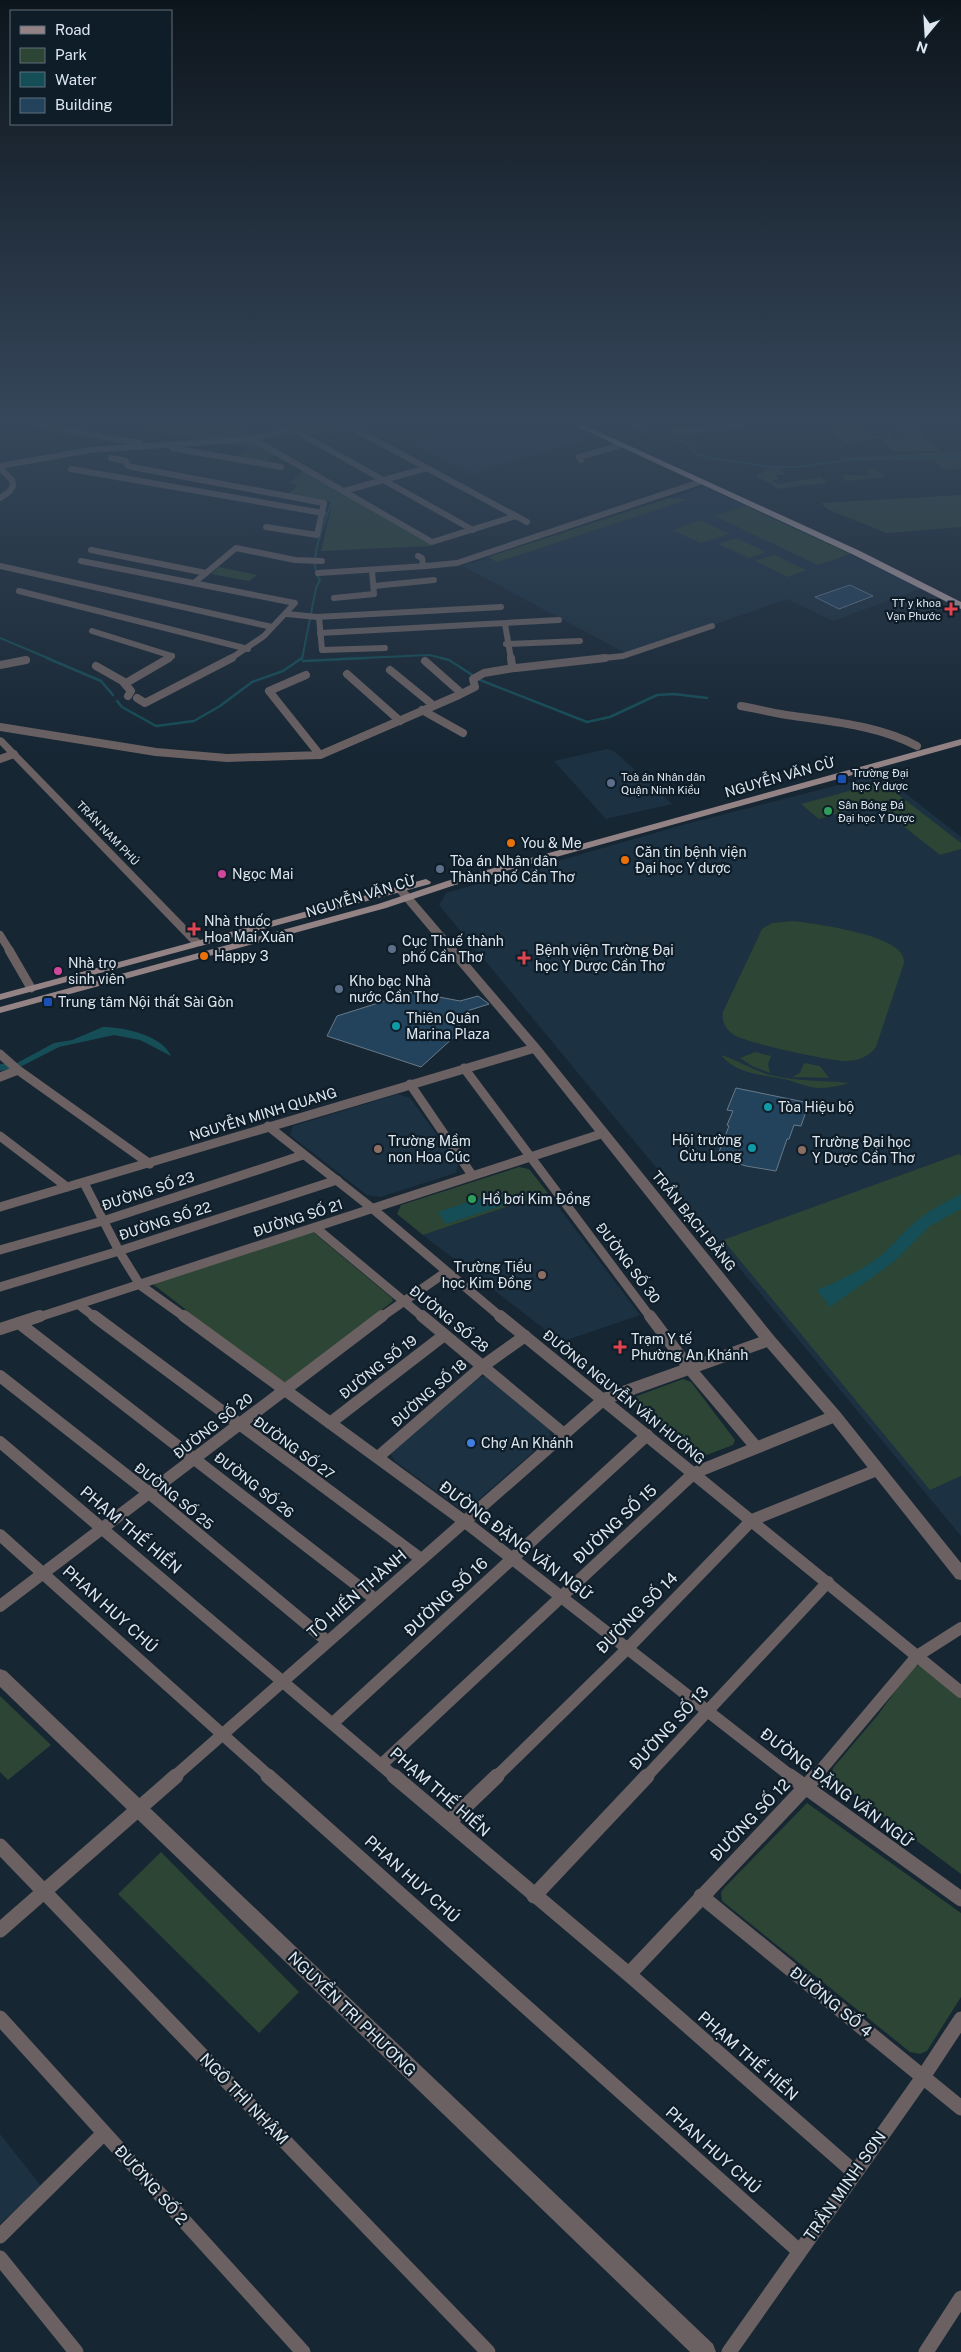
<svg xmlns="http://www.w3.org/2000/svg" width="961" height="2352" viewBox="0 0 961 2352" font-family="'Public Sans',sans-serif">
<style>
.built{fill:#1c3142}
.green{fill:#2c4534}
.water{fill:#154e57}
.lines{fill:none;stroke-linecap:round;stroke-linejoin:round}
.stream-far1{stroke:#154e57;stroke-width:2}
.stream{stroke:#154e57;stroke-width:2.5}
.building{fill:#23435d;stroke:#687a89}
.minor-far4{stroke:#6b6162;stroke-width:6}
.minor-far3{stroke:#6b6162;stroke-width:8}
.minor-far2{stroke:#6b6162;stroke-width:9}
.minor-far1{stroke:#6b6162;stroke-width:12}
.minor{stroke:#6b6162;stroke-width:15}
.tertiary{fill:#6b6162;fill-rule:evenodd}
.secondary{fill:#948385;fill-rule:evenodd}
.trunk{fill:#c1a9ac;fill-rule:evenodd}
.health-dot{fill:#e0444e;stroke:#0e1d28;stroke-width:2}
.transit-dot{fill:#1a4fb4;stroke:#0e1d28;stroke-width:2}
.service-dot{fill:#5c6f8a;stroke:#0e1d28;stroke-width:2}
.leisure-dot{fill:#2e9e5b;stroke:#0e1d28;stroke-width:2}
.food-dot{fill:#e8710a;stroke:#0e1d28;stroke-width:2}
.hotel-dot{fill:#d1479c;stroke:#0e1d28;stroke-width:2}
.culture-dot{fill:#0f9aa8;stroke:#0e1d28;stroke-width:2}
.education-dot{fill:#8d6e63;stroke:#0e1d28;stroke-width:2}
.shop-dot{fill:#3f7fe0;stroke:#0e1d28;stroke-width:2}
.labels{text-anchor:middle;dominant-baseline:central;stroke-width:4.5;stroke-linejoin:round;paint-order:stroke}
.far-poi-label{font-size:11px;fill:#dee7f0;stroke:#0e1d28;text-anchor:start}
.far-street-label{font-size:11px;fill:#dee7f0;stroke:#0e1d28}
.street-label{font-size:14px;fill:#dee7f0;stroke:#0e1d28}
.poi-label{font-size:14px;fill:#dee7f0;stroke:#0e1d28;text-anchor:start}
.near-street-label{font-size:16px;fill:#dee7f0;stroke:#0e1d28}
</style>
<rect width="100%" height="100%" fill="#172633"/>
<g class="built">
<polygon points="476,426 558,426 587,439 473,474 412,444"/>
<polygon points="705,487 922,588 833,621 787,599 629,655 463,566"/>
<polygon points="607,749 614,751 672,804 606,819 554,761"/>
<polygon points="881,774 961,837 961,1536 439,905 446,893 686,824"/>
<polygon points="398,1094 410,1098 458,1164 456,1173 380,1197 367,1195 290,1135 293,1126"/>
<polygon points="548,1193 640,1315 561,1342 423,1235"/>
<polygon points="488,1376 549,1428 550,1434 549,1438 469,1508 460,1509 395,1461 391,1454 393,1449 479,1377"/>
<polygon points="0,2134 41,2186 46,2183 0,2224"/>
</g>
<g class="green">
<polygon points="139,426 226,426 245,437 203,440 136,428"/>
<polygon points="312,426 342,426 348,429 331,434 325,431 311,435 303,430"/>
<polygon points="827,426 858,426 873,436 890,434 895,440 908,437 897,429 914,427 942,451 894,452 881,438 845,443"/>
<polygon points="253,441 276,454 263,464 234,458 248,448 219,443"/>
<polygon points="961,451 961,455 949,456 842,460 837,458"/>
<polygon points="961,456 961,468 943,470 934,460 895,460"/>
<polygon points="768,468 782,469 784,475 776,475 779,479 772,480 776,484 821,477 827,483 778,489 770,483 755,477"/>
<polygon points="875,468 885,477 846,481 840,475 869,475 867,469"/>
<polygon points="303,470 431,543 432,546 321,551 333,502 288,494 298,485 290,483"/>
<polygon points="961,495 961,527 887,533 829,510 821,503"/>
<polygon points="669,498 690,499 497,562 488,557"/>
<polygon points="746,506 850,554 818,565 714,516"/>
<polygon points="700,520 729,534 701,543 672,530"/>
<polygon points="736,538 766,552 749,558 718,544"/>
<polygon points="774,555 806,570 788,577 755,561"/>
<polygon points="219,567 257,575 249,581 211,574"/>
<polygon points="882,782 961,843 961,849 940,855 874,803 819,819 801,804"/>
<path d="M794 921C815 924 908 935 904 963L876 1047C869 1057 857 1061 846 1061 829 1061 747 1043 734 1035 726 1030 721 1021 723 1012L762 929 772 923Z"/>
<polygon points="755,1052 771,1056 768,1064 770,1073 752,1066 740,1058"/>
<path d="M721 1055C738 1060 753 1071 771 1075 797 1082 823 1080 849 1083 839 1086 829 1088 818 1088 806 1087 796 1082 784 1079 761 1074 737 1075 721 1055Z"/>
<polygon points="804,1063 820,1066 829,1078 792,1077 800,1073"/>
<polygon points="959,1154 961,1156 961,1476 930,1490 723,1240"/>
<polygon points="519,1167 529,1169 548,1193 423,1235 397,1214 401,1205"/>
<polygon points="313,1232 392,1298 393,1301 290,1382 283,1383 269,1374 154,1285 156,1281"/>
<polygon points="683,1379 691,1382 735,1440 733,1445 704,1456 697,1453 632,1403 637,1396"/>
<polygon points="923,1665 961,1697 961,1874 831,1777 833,1768 877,1716 914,1666"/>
<polygon points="0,1696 51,1745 8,1780 0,1772"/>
<polygon points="807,1803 961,1913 961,1997 927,2051 920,2054 910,2052 722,1901 721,1892 725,1887"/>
<polygon points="161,1852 299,1992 259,2033 118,1894"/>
</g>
<g class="water">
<path d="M103 1027C123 1027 162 1035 171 1056L140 1040 114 1035 59 1047 20 1067 0 1071V1064L17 1063 54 1043 72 1040Z"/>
<polygon points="499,1192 500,1199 507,1204 446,1224 438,1212"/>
<path d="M961 1194V1209L930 1226 895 1261 830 1307 817 1290C841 1280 865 1269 885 1252 894 1244 902 1233 912 1225 926 1212 944 1203 961 1194Z"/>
</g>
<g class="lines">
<g class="stream-far1">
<polyline points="678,441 685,443 697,454 710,458 771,467 798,467 847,460 961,456"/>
<polyline points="0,638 50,659"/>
<path d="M302 659 316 588 320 580C305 562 328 515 335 494"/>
<polyline points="340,659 429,655 446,659"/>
</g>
<g class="stream">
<polyline points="47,658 101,681 113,695"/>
<polyline points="441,658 449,660 480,680 587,722 610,717 657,695 674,694 707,698"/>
<polyline points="303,661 366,658"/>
<polyline points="117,701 122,707 156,726 194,721 220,706 252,682 283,671 302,658"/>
</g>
</g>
<g class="building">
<polygon points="850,585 873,596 839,609 815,597"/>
<polygon points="413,992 460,1001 478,996 489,1004 467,1011 454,1037 421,1067 327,1036 337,1016"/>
<polygon points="736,1088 809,1103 801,1126 794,1125 789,1139 787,1139 776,1171 746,1166 717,1157 729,1126 727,1125 733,1111 727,1110"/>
</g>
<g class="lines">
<g class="minor-far4">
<polyline points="40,426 140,443"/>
<polyline points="230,426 432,542 516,516"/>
<polyline points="349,426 527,522"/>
<polyline points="639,426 647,430"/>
<polyline points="290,428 473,530"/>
<polyline points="675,432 740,426"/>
<polyline points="172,448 281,467"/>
<polyline points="111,458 126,461 127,465 132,467 324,503 317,535 266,527"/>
<polyline points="581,460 579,457 621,445"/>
<polyline points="0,466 90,450 253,439 303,426"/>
<polyline points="0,468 12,480 13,486 9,492 0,498"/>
<polyline points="71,469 323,513"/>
<polyline points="344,491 427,468"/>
<polyline points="91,550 206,573"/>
<polyline points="418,556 422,558 423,565 426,566 457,563 700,482"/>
<polyline points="81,561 295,603 264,636 230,659"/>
<polyline points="0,566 272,627"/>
<polyline points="318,573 426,566"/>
<polyline points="194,583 236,548 295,560 322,561"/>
<polyline points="374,586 434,580"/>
<polyline points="19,591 248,649"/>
<polyline points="334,598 374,594 372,571"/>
<polyline points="287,614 317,617 501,607"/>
<polyline points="319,617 322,650 385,648"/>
<polyline points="505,624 511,659"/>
<polyline points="92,631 172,656"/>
<polyline points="320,633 559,620"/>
<polyline points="506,644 580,641"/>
<polyline points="166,659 172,656"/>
<polyline points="594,659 623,656 712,626"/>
</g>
<g class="minor-far3">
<polyline points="511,658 512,666 516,668 605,658"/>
<polyline points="0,665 26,660"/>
<polyline points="96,666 126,683 169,658"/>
<polyline points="390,670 433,705"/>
<polyline points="347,674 400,721"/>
<polyline points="124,683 131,691 128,696"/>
<polyline points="459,695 475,687 473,679 484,673 514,668"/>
<polyline points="137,698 145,703 232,658"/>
<path d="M741 706C759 709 776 714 794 716 835 722 880 726 917 746"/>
<polyline points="422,710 463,733"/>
<polyline points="0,727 156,752 227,758 320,755 269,691 306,675"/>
<polyline points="320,755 459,695 459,691 425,661"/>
<polyline points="0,759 14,754"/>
<polyline points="0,935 10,951"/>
</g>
<g class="minor-far2">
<polyline points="9,950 31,988"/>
<polyline points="0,1054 18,1070 150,1164"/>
<polyline points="464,1068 651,1318"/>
<polyline points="0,1077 18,1070"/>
<polyline points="410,1084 472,1175"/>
<polyline points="268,1126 373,1209 502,1318"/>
<polyline points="0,1136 67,1187"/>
<polyline points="84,1183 119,1251 140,1285 186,1318"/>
<polyline points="0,1207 535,1048"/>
<polyline points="316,1228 424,1318"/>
<polyline points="0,1250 103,1221 303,1155"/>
<polyline points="0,1287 119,1251 337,1180"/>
<polyline points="79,1305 96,1318"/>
<polyline points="36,1318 604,1133"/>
<polyline points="380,1318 446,1272"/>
</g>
<g class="minor-far1">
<polyline points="94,1316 421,1559"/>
<polyline points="184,1316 464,1521 792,1777"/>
<polyline points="422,1316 564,1434"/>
<polyline points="500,1316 961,1692"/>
<polyline points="650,1316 690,1369 756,1447"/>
<polyline points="19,1323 375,1599"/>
<polyline points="0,1329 40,1316"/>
<polyline points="0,1376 149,1493 327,1641"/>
<polyline points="330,1423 443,1336"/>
<polyline points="0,1442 395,1777"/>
<polyline points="378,1457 483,1366 525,1336"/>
<polyline points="0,1535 270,1777"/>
<polyline points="0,1606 382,1316"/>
<polyline points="333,1723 647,1435"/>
<polyline points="381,1765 694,1473 835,1416"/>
<polyline points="174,1777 604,1399 769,1340"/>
<polyline points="496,1777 628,1648 752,1520 877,1470"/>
<polyline points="646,1777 828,1582"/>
<polyline points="815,1777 917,1656 961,1628"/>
</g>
<g class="minor">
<polyline points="268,1776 799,2251"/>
<polyline points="394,1776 632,1977 854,2172"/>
<polyline points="790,1776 961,1899"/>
<polyline points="449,1822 497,1776"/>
<polyline points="0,1846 488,2352"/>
<polyline points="534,1896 647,1776"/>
<polyline points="701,1896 961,2108"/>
<polyline points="0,1930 176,1776"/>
<polyline points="632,1977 631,1972 816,1776"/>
<polyline points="0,2018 303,2352"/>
<polyline points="0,2236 104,2133"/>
<polyline points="0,2258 76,2352"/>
<polyline points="729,2352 923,2077 961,2019"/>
<polyline points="926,2352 961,2298"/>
</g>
<g class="tertiary">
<polygon points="0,737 3,738 202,942 203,944 202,946 194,946 0,745"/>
<polygon points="400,886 404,887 539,1045 774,1336 840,1412 961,1563 961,1580 956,1579 830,1420 764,1344 531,1051 396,891 395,889"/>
<polygon points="0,1669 6,1671 713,2344 716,2352 690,2352 0,1687"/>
</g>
<g class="secondary">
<polygon points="961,739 961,745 455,885 386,908 0,1013 0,1007 378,904 447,881"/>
<polygon points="426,879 431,882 430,884 0,1000 0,994"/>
</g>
<polygon class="trunk" points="576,426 586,426 860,551 961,602 961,609 854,555"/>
</g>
<linearGradient id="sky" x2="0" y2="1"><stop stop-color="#0d151c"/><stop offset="0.56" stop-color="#36475b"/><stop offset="1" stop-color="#36475b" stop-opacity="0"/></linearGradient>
<rect width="961" height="755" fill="url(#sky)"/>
<g class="health-dot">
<path d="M948.5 601.5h5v5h5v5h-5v5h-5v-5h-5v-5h5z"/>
<path d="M191.5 921.5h5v5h5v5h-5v5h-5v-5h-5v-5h5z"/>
<path d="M521.5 950.5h5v5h5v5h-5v5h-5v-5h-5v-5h5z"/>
<path d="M617.5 1339.5h5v5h5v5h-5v5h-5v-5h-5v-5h5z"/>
</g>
<g class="transit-dot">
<rect x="837" y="774" width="10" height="10" rx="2.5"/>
<rect x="43" y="997" width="10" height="10" rx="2.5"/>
</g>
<g class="service-dot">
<circle cx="611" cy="783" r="5"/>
<circle cx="440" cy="869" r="5"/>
<circle cx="392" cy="949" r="5"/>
<circle cx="339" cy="989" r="5"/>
</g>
<g class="leisure-dot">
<circle cx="828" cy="811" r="5"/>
<circle cx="472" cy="1199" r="5"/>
</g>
<g class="food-dot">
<circle cx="511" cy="843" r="5"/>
<circle cx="625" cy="860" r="5"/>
<circle cx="204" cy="956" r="5"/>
</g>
<g class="hotel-dot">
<circle cx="222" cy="874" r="5"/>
<circle cx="58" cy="971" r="5"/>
</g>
<g class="culture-dot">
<circle cx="396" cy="1026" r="5"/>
<circle cx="768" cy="1107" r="5"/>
<circle cx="752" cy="1148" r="5"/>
</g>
<g class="education-dot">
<circle cx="378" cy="1149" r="5"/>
<circle cx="802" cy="1150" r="5"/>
<circle cx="542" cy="1275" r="5"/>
</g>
<circle class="shop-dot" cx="471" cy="1443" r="5"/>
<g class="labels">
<g class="far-poi-label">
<text x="941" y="603" text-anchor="end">TT y khoa<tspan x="941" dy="13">Vạn Phước</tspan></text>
<text x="852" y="773">Trường Đại<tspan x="852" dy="13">học Y dược</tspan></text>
<text x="621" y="777">Toà án Nhân dân<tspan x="621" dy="13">Quận Ninh Kiều</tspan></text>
<text x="838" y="805">Sân Bóng Đá<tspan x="838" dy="13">Đại học Y Dược</tspan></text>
</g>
<g class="far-street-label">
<text transform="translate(108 833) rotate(46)">TRẦN NAM PHÚ</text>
</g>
<g class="street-label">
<text transform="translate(780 777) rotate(-16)">NGUYỄN VĂN CỪ</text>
<text transform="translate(361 896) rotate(-17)">NGUYỄN VĂN CỪ</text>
<text transform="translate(263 1114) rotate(-17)">NGUYỄN MINH QUANG</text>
<text transform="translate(148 1191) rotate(-18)">ĐƯỜNG SỐ 23</text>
<text transform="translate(298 1218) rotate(-18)">ĐƯỜNG SỐ 21</text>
<text transform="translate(165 1221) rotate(-18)">ĐƯỜNG SỐ 22</text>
<text transform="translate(694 1221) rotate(51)">TRẦN BẠCH ĐẰNG</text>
<text transform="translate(628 1263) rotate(53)">ĐƯỜNG SỐ 30</text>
<text transform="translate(449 1319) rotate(39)">ĐƯỜNG SỐ 28</text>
<text transform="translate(378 1367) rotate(-38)">ĐƯỜNG SỐ 19</text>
<text transform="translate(429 1393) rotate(-41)">ĐƯỜNG SỐ 18</text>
<text transform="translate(624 1397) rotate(39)">ĐƯỜNG NGUYỄN VĂN HƯỞNG</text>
<text transform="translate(213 1426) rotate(-38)">ĐƯỜNG SỐ 20</text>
<text transform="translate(294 1448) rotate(36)">ĐƯỜNG SỐ 27</text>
<text transform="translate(254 1485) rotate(38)">ĐƯỜNG SỐ 26</text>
<text transform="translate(174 1496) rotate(39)">ĐƯỜNG SỐ 25</text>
</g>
<g class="poi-label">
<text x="521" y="843">You &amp; Me</text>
<text x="635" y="852">Căn tin bệnh viện<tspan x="635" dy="16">Đại học Y dược</tspan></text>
<text x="450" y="861">Tòa án Nhân dân<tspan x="450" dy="16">Thành phố Cần Thơ</tspan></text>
<text x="232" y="874">Ngọc Mai</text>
<text x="204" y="921">Nhà thuốc<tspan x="204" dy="16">Hoa Mai Xuân</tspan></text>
<text x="402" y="941">Cục Thuế thành<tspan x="402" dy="16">phố Cần Thơ</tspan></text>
<text x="535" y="950">Bệnh viện Trường Đại<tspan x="535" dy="16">học Y Dược Cần Thơ</tspan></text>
<text x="214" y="956">Happy 3</text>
<text x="68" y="963">Nhà trọ<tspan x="68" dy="16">sinh viên</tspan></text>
<text x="349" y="981">Kho bạc Nhà<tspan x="349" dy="16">nước Cần Thơ</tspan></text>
<text x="58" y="1002">Trung tâm Nội thất Sài Gòn</text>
<text x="406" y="1018">Thiên Quân<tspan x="406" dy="16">Marina Plaza</tspan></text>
<text x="778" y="1107">Tòa Hiệu bộ</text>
<text x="742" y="1140" text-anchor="end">Hội trường<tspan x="742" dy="16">Cửu Long</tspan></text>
<text x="388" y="1141">Trường Mầm<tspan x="388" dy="16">non Hoa Cúc</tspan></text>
<text x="812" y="1142">Trường Đại học<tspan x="812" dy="16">Y Dược Cần Thơ</tspan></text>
<text x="482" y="1199">Hồ bơi Kim Đồng</text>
<text x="532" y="1267" text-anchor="end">Trường Tiểu<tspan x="532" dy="16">học Kim Đồng</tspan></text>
<text x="631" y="1339">Trạm Y tế<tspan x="631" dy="16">Phường An Khánh</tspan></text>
<text x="481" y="1443">Chợ An Khánh</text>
</g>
<g class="near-street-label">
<text transform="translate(615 1524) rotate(-43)">ĐƯỜNG SỐ 15</text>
<text transform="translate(131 1530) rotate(40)">PHẠM THẾ HIỂN</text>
<text transform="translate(516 1541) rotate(37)">ĐƯỜNG ĐẶNG VĂN NGỮ</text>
<text transform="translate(357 1594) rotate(-41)">TÔ HIẾN THÀNH</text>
<text transform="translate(446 1597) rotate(-43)">ĐƯỜNG SỐ 16</text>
<text transform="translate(110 1609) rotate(42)">PHAN HUY CHÚ</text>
<text transform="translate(637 1613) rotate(-45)">ĐƯỜNG SỐ 14</text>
<text transform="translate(669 1728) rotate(-47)">ĐƯỜNG SỐ 13</text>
<text transform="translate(837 1788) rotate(37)">ĐƯỜNG ĐẶNG VĂN NGỮ</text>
<text transform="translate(440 1792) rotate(41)">PHẠM THẾ HIỂN</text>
<text transform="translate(750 1820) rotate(-46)">ĐƯỜNG SỐ 12</text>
<text transform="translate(412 1879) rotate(42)">PHAN HUY CHÚ</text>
<text transform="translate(831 2002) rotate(39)">ĐƯỜNG SỐ 4</text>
<text transform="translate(352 2014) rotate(44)">NGUYỂN TRI PHƯƠNG</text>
<text transform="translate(748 2056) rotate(41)">PHẠM THẾ HIỂN</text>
<text transform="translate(244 2099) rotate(46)">NGÔ THÌ NHẬM</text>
<text transform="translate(713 2150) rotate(42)">PHAN HUY CHÚ</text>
<text transform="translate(151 2185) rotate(48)">ĐƯỜNG SỐ 2</text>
<text transform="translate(845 2186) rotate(-55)">TRẦN MINH SƠN</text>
</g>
</g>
<rect x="10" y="10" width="162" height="115" fill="#0e1d28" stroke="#616e78"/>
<rect x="20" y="26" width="25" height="8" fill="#948385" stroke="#616e78"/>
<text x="55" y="35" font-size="15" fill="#dee7f0">Road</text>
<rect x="20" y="48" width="25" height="15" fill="#2c4534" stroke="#616e78"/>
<text x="55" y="60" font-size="15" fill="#dee7f0">Park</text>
<rect x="20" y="72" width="25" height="15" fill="#154e57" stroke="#616e78"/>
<text x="55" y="85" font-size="15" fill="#dee7f0">Water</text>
<rect x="20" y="98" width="25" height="15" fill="#23435d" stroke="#616e78"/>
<text x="55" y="110" font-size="15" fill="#dee7f0">Building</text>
<g transform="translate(926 35) rotate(198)" stroke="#0e1d28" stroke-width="4" paint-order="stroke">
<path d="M0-4L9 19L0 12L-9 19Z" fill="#dee7f0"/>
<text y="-8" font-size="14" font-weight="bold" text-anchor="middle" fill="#dee7f0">N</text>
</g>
</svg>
